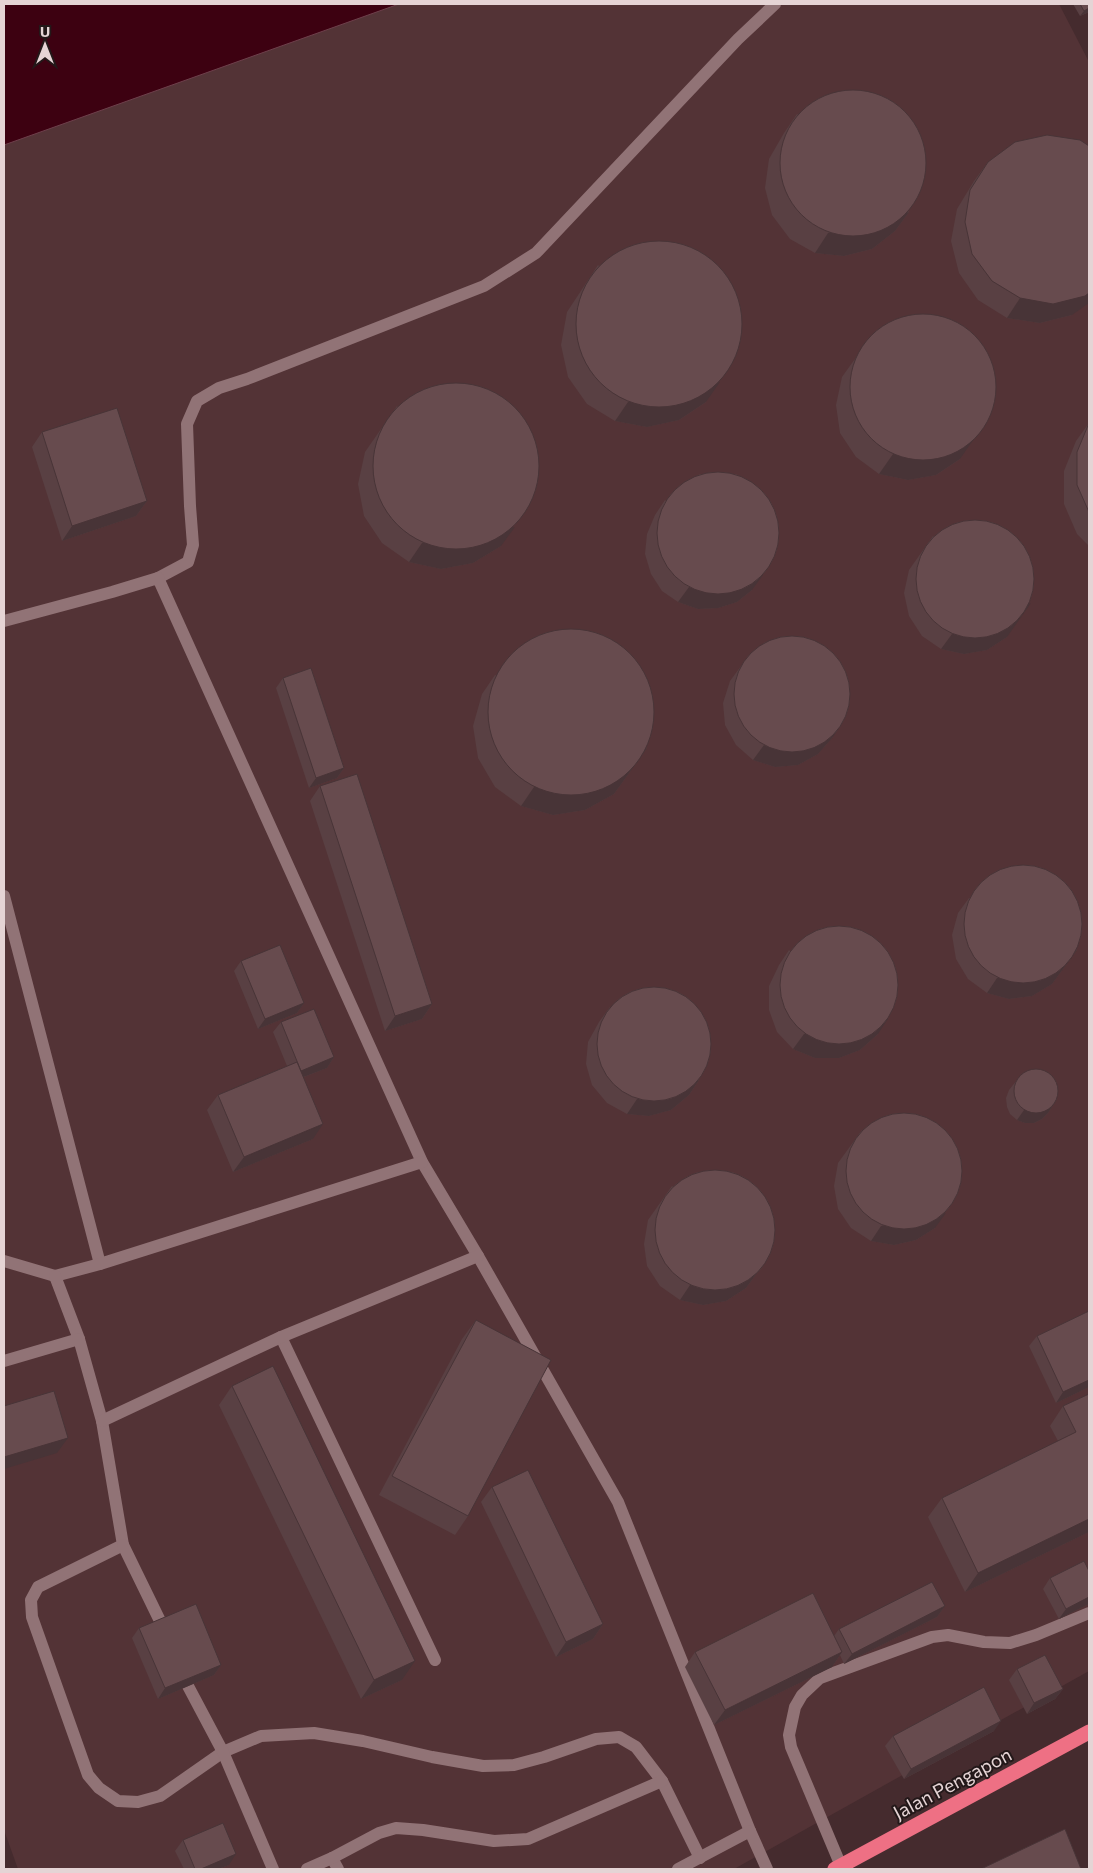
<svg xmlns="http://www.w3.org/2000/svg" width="1093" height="1873" viewBox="0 0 1093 1873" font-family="Commissioner,sans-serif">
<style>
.built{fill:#533336}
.water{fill:#3d0111;stroke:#6f404c}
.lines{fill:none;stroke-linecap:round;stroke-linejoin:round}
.lane{stroke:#917376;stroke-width:12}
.highway{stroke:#ee7084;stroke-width:15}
.wall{fill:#594043}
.shaded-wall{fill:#483437}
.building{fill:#674b4e;stroke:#483437}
.labels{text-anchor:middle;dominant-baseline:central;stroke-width:4;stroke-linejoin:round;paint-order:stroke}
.street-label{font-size:19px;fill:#e5d4d5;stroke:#231819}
</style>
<rect width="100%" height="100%" fill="#452b2e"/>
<polygon class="built" points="399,4 1059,4 1089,62 1089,1671 734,1869 18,1869 4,1830 4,145"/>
<polygon class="water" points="4,4 399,4 4,145"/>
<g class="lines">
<g class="lane">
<polyline points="158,578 188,562 193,545 190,506 187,424 197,401 219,388 247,379 484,286 536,253 738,39 775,4"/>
<polyline points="4,621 112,592 158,578 422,1162 478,1256 618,1502 750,1831"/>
<polyline points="4,896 100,1264"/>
<polyline points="4,1261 55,1276 100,1264 422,1162"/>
<polyline points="55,1276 79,1339"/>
<polyline points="281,1337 435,1660"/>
<polyline points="4,1361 79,1339 102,1421 123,1545 38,1587 31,1600 32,1617 88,1775 99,1788 118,1801 138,1802 160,1796 223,1752 261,1736 314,1733 363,1741 432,1757 483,1766 514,1765 544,1757 596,1739 619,1737 636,1747 662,1781 700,1858"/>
<polyline points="102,1421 281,1337 478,1256"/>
<polyline points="123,1545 162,1625"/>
<polyline points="188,1686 223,1752 273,1869"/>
<polyline points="332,1858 338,1869"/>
<polyline points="841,1866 791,1747 789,1735 795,1707 802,1695 820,1678 932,1637 948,1635 984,1642 1010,1643 1036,1635 1089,1613"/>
<polyline points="307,1869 332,1858 379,1833 396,1828 423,1830 494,1841 528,1839 662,1781"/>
<polyline points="678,1869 750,1831 767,1869"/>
</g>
<polyline class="highway" points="835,1869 1089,1732"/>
</g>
<g class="wall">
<polygon points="1073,4 1089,4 1089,12 1080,16"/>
<polygon points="797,114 909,212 895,231 872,249 844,256 815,253 790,239 772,215 765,188 769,159 784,133"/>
<polygon points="988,162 1072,315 1040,323 1007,318 978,300 959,273 951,241 957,209 974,181"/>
<polygon points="598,265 706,402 679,420 647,427 615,421 587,404 568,377 561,345 567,312"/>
<polygon points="872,335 960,459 936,475 908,480 879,474 856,457 840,433 836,405 842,377"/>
<polygon points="397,406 501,546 473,563 441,569 409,562 382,543 364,516 358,484 365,452"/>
<polygon points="1089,423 1089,546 1077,534 1064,504 1064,471 1076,441"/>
<polygon points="42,432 147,501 136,516 62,541 32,447"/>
<polygon points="665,500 752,590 737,602 718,608 698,609 678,602 662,591 651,574 645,554 647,534 655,515"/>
<polygon points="933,536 1007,637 987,650 964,654 941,649 922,636 909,616 904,593 909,570"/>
<polygon points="741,666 833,737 818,754 798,765 775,767 753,760 736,745 725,725 723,703 730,681"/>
<polygon points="495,675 647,748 614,794 585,810 553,815 521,806 495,787 478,758 473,726 482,694"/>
<polygon points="283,678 344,768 337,778 309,788 276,688"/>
<polygon points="320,786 432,1004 422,1019 385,1031 310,801"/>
<polygon points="969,898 1077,950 1052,984 1032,996 1009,999 987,993 968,979 956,959 952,935 958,913"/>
<polygon points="789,950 878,1034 860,1050 839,1058 815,1058 793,1049 777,1032 769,1010 769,986 779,965"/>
<polygon points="241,961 304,1003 297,1013 258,1029 234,971"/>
<polygon points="610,1007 699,1080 689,1095 671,1110 649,1116 627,1114 607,1103 592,1085 586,1064 588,1042 599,1022"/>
<polygon points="281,1022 334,1057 327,1068 304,1077 313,1139 233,1172 207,1110 218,1095 287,1066 273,1032"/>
<polygon points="1017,1080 1055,1102 1048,1113 1042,1119 1034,1123 1025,1123 1017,1120 1010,1114 1007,1107 1006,1098 1009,1090"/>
<polygon points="862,1130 935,1228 916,1240 894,1245 871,1241 851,1228 838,1209 834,1186 838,1163"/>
<polygon points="672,1186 757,1273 746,1288 726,1301 703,1305 680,1300 660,1286 647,1266 644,1244 648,1220"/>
<polygon points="476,1320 468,1516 455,1535 379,1495 462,1339"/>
<polygon points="1037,1336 1089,1387 1056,1403 1029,1346"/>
<polygon points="232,1386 402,1680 361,1699 219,1405"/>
<polygon points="1089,1394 1089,1532 965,1592 928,1517 942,1498 1058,1441 1050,1426 1063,1406"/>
<polygon points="492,1487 603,1624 593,1639 556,1657 481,1502"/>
<polygon points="1050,1578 1089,1604 1059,1619 1043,1589"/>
<polygon points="945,1606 937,1617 844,1664 840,1655 832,1667 714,1725 685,1667 695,1652 834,1636 839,1629"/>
<polygon points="139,1628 221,1665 214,1675 158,1699 132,1638"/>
<polygon points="1017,1669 1063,1689 1055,1699 1027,1714 1009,1680"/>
<polygon points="994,1731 904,1779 885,1746 893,1736"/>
<polygon points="183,1840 229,1865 218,1869 184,1869 175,1851"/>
</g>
<g class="shaded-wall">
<polygon points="1089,8 1089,12 1080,16 1084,11"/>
<polygon points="909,212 895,231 872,249 844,256 815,253 828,233"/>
<polygon points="1089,293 1089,303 1072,315 1040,323 1007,318 1020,298"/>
<polygon points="720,382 706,402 679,420 647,427 615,421 628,402"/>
<polygon points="990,416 960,459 936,475 908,480 879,474 893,454"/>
<polygon points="147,501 136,516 62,541 72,526"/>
<polygon points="515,527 501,546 473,563 441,569 409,562 422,543"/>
<polygon points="763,575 752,590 737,602 718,608 698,609 678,602 689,587"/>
<polygon points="1031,603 1007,637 987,650 964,654 941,649 952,634"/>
<polygon points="843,722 833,737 818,754 798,765 775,767 753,760 764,745"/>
<polygon points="647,748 614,794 585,810 553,815 521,806 534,787"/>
<polygon points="344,768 337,778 309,788 316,778"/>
<polygon points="1077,950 1052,984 1032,996 1009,999 987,993 997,978"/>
<polygon points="304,1003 297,1013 258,1029 265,1019"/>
<polygon points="432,1004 422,1019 385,1031 395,1016"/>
<polygon points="888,1019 878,1034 860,1050 839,1058 815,1058 793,1049 804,1034"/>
<polygon points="334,1057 327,1068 293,1081 301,1071"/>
<polygon points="699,1080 689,1095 671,1110 649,1116 627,1114 637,1099"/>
<polygon points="1055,1102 1048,1113 1042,1119 1034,1123 1025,1123 1017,1120 1024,1110"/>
<polygon points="323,1124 313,1139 233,1172 244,1157"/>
<polygon points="946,1213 935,1228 916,1240 894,1245 871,1241 881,1226"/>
<polygon points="757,1273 746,1288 726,1301 703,1305 680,1300 690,1285"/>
<polygon points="1089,1380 1089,1387 1056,1403 1063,1392"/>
<polygon points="68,1438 57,1453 4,1469 4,1457"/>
<polygon points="1089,1519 1089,1532 965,1592 978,1573"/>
<polygon points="1089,1597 1089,1604 1059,1619 1066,1609"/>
<polygon points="945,1606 937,1617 844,1664 852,1654"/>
<polygon points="603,1624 593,1639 556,1657 566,1642"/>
<polygon points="842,1652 832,1667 714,1725 725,1710"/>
<polygon points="415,1661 402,1680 361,1699 374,1680"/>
<polygon points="221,1665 214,1675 158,1699 165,1688"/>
<polygon points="1063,1689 1055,1699 1027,1714 1034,1703"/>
<polygon points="1001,1721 994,1731 904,1779 911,1769"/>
<polygon points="236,1854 229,1865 218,1869 201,1869"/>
</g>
<g class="building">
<polygon points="1080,4 1089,4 1089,8 1084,11"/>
<circle cx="853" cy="163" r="73"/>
<polygon points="1047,135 1080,140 1089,146 1089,293 1085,296 1053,304 1020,298 992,281 972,254 965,222 970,190 988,162 1015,142"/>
<circle cx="659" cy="324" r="83"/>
<circle cx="923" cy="387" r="73"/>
<circle cx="456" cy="466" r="83"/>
<polygon points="117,408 147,501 72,526 42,432"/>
<polygon points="1089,423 1089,512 1077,485 1077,452"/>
<circle cx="718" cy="533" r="61"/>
<circle cx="975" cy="579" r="59"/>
<circle cx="571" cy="712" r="83"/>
<circle cx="792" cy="694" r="58"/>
<polygon points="311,668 344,768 316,778 283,678"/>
<polygon points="357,774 432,1004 395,1016 320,786"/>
<circle cx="1023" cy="924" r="59"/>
<circle cx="839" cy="985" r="59"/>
<polygon points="280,945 304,1003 265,1019 241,961"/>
<circle cx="654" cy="1044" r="57"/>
<polygon points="314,1009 334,1057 301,1071 281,1022"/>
<polygon points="297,1062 323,1124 244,1157 218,1095"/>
<circle cx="1036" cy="1091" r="22"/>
<circle cx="904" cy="1171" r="58"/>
<circle cx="715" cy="1230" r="60"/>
<polygon points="1089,1311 1089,1380 1063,1392 1037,1336"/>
<polygon points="476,1320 551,1360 468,1516 392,1476"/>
<polygon points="273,1366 415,1661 374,1680 232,1386"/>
<polygon points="54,1391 68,1438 4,1457 4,1406"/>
<polygon points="1089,1394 1089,1519 978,1573 942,1498 1076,1432 1063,1406"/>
<polygon points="528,1470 603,1624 566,1642 492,1487"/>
<polygon points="1084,1561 1089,1571 1089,1597 1066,1609 1050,1578"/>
<polygon points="932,1582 945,1606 852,1654 839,1629"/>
<polygon points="813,1593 842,1652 725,1710 695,1652"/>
<polygon points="196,1604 221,1665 165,1688 139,1628"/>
<polygon points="1045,1655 1063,1689 1034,1703 1017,1669"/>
<polygon points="984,1687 1001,1721 911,1769 893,1736"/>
<polygon points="223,1823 236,1854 201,1869 195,1869 183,1840"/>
<polygon points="1065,1829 1081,1869 981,1869"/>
</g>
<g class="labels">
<g class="street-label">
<text transform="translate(952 1783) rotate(-28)">Jalan Pengapon</text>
</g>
</g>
<rect width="1093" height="1873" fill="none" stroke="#e5d4d5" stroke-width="10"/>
<g transform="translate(45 45)" stroke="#231819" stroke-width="4" paint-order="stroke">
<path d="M0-4L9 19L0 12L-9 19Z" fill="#e5d4d5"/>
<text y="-8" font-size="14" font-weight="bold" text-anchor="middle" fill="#e5d4d5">U</text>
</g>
</svg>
